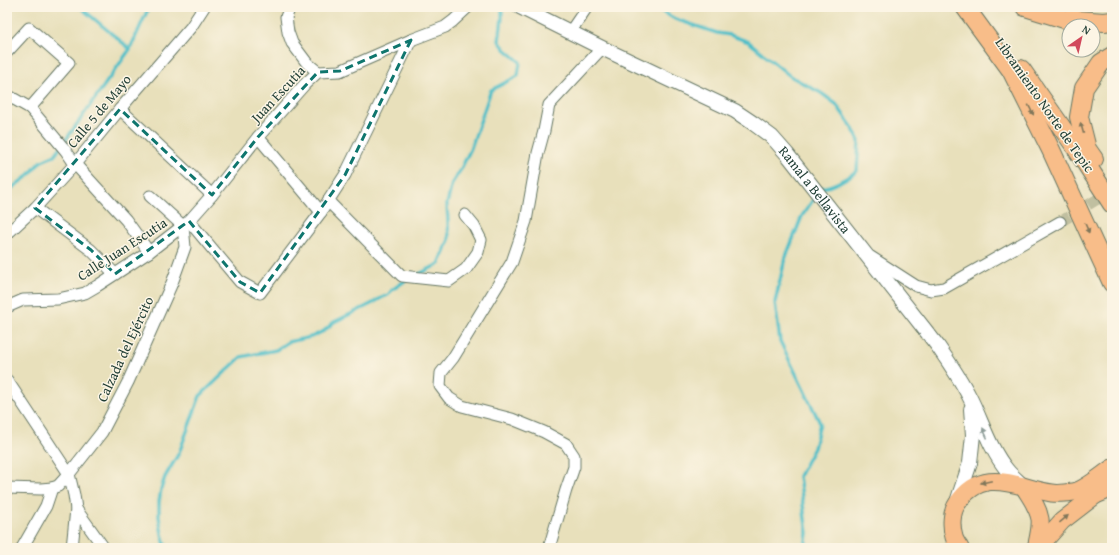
<svg xmlns="http://www.w3.org/2000/svg" width="1119" height="555" viewBox="0 0 1119 555" font-family="'Gentium Book Plus',serif">
<style>
.lines{fill:none;stroke-linecap:round;stroke-linejoin:round}
.stream{stroke:#51bfc8;stroke-width:3.5}
.minor-tunnel{stroke:#c0bfa0;stroke-width:11;stroke-dasharray:11 5.5;stroke-linecap:butt}
.minor-casing{stroke:#657663;stroke-width:13}
.tertiary-casing{stroke:#657663;stroke-width:16}
.primary-casing{stroke:#657663;stroke-width:19}
.trunk-casing{stroke:#657663;stroke-width:20}
.minor{stroke:#fff;stroke-width:11}
.tertiary{stroke:#fff;stroke-width:14}
.primary{stroke:#f8bd89;stroke-width:17}
.trunk{stroke:#f8bd89;stroke-width:18}
.oneway{fill:#81775a}
.oneway2{fill:#8f9e9a}
.marked{fill:none;stroke:#0f766e;stroke-width:3;stroke-dasharray:8 5;stroke-linejoin:round}
.labels{text-anchor:middle;dominant-baseline:central;stroke-width:3;stroke-linejoin:round;paint-order:stroke}
.street-label{font-size:14px;fill:#1f3d34;stroke:#fcf5e5}
</style>
<rect width="100%" height="100%" fill="#fcf5e5"/>
<filter id="ink" filterUnits="userSpaceOnUse"><feTurbulence type="fractalNoise" baseFrequency=".025" numOctaves="2"/><feDisplacementMap in="SourceGraphic" scale="8" xChannelSelector="R" yChannelSelector="G"/><feConvolveMatrix kernelMatrix="1 2 1 2 8 2 1 2 1" color-interpolation-filters="sRGB"/></filter>
<filter id="wash" filterUnits="userSpaceOnUse"><feTurbulence type="fractalNoise" baseFrequency=".012" numOctaves="4" result="noise"/><feDisplacementMap in="SourceGraphic" scale="16" xChannelSelector="R" yChannelSelector="G"/><feGaussianBlur stdDeviation="0.9" result="paint"/><feColorMatrix in="noise" values="0 0 0 0 0 0 0 0 0 0 0 0 0 0 0 0 0 1.4 0 .05"/><feComposite in="paint" operator="in"/></filter>
<g filter="url(#wash)">
<rect width="100%" height="100%" fill="#e8e0bb"/>
<g class="lines">
<g class="stream">
<polyline points="80,7 130,49"/>
<path d="M654 7 675 19 717 33 730 35 749 42 790 76 821 93 836 104 852 127 859 141 857 171C846 179 835 186 822 188L820 190"/>
<polyline points="7,192 29,175 40,162 55,155 130,49 149,7"/>
<polyline points="417,275 439,264 449,240 447,204 452,183 461,169 471,148 491,90 518,76 520,62 505,49 499,41 502,18 502,7"/>
<polyline points="166,548 162,534 159,517 159,502 161,489 165,477 179,453 200,396 241,357 276,350 288,342 311,337 324,331 334,322 359,310 373,303 381,298 388,295 392,290 406,280"/>
<polyline points="805,548 807,533 799,476 814,448 820,423 780,341 775,302 785,259 802,216 815,197"/>
</g>
</g>
</g>
<g filter="url(#ink)">
<g class="lines">
<polyline class="minor-tunnel" points="1060,222 1111,191"/>
<g class="minor-casing">
<g id="minor">
<polyline points="290,7 286,17 288,32 292,43 307,63 318,72"/>
<polyline points="570,32 587,7"/>
<polyline points="7,52 29,28 69,63 30,108"/>
<polyline points="7,95 30,108 66,151 75,164 126,220 149,252"/>
<polyline points="120,109 212,195"/>
<polyline points="258,137 321,212"/>
<polyline points="150,196 183,226"/>
<polyline points="328,201 402,276 449,281 466,269 478,252 481,240 474,226 465,215"/>
<polyline points="35,208 91,250 115,274"/>
<polyline points="189,221 240,282 260,293 321,212 345,175 411,40"/>
<polyline points="7,234 35,208 75,164 120,109 191,27 204,7"/>
<polyline points="871,257 916,286 931,290 944,288 1060,222"/>
<polyline points="7,307 23,300 58,299 85,293 97,286 149,252 189,221 212,195 258,137 305,84 318,72 340,71 411,40 445,27 453,21 468,7"/>
<polyline points="7,380 69,474 74,495 76,509 72,548"/>
<polyline points="7,488 41,489 52,488"/>
<polyline points="76,509 104,548"/>
<polyline points="22,548 46,506 52,488 58,486 69,474 102,432 128,382 172,283 185,247 183,226"/>
<polyline points="549,548 566,490 574,467 574,456 566,444 544,432 512,419 462,406 449,398 440,386 441,373 453,358 512,262 526,221 538,153 544,131 549,105 602,48"/>
</g>
</g>
<g class="tertiary-casing">
<g id="tertiary">
<path id="s1" d="M520 7 602 48 735 111 753 123 772 137 787 154 937 345C948 361 960 378 969 396 982 421 989 448 1007 470 1012 476 1018 481 1024 487"/>
<polyline points="957,502 970,463 973,435 971,409"/>
</g>
</g>
<g class="primary-casing">
<g id="primary">
<path d="M1024 487C1030 497 1038 507 1040 519 1041 528 1038 539 1036 548"/>
<path d="M960 548C958 545 955 541 954 537 951 527 951 513 957 504 983 465 1015 487 1052 493 1058 494 1066 493 1073 492 1083 491 1104 474 1112 468"/>
<polyline points="1038,548 1062,521 1097,494 1107,485"/>
</g>
</g>
<g class="trunk-casing">
<g id="trunk">
<polyline points="965,7 1011,70 1051,150 1112,283"/>
<polyline points="1025,7 1064,19 1104,22 1112,21"/>
<polyline points="1021,69 1074,145 1112,204"/>
<polyline points="1094,159 1087,149 1079,117 1084,88 1101,63 1112,56"/>
<polyline points="1097,494 1112,488"/>
</g>
</g>
<use href="#minor" class="minor"/>
<use href="#tertiary" class="tertiary"/>
<use href="#primary" class="primary"/>
<use href="#trunk" class="trunk"/>
</g>
<defs><path id="oneway-solid" d="M-6-.8H1V-3.2L6.5 0L1 3.2V.8H-6Z"/></defs>
<g class="oneway">
<use href="#oneway-solid" transform="translate(1031 110) rotate(63)"/>
<use href="#oneway-solid" transform="translate(1082 128) rotate(-105)"/>
<use href="#oneway-solid" transform="translate(1087 228) rotate(66)"/>
<use href="#oneway-solid" transform="translate(986 482) rotate(168)"/>
<use href="#oneway-solid" transform="translate(1064 519) rotate(-40)"/>
</g>
<use class="oneway2" href="#oneway-solid" transform="translate(985 433) rotate(-114)"/>
</g>
<path class="marked" d="M411 40 345 175 260 293 240 282 189 221 115 274 91 250 35 208 120 109 212 195 258 137 318 72 340 71Z"/>
<g class="labels">
<g class="street-label">
<text transform="translate(278 94) rotate(-47)">Juan Escutia</text>
<text transform="translate(1045 105) rotate(55)">Libramiento Norte de Tepic</text>
<text transform="translate(99 111) rotate(-50)">Calle 5 de Mayo</text>
<text stroke="none"><textPath href="#s1" startOffset="352">Ramal a Bellavista</textPath></text>
<text transform="translate(122 249) rotate(-33)">Calle Juan Escutia</text>
<text transform="translate(125 349) rotate(-65)">Calzada del Ejército</text>
</g>
</g>
<rect width="1119" height="555" fill="none" stroke="#fcf5e5" stroke-width="24"/>
<g transform="translate(1081 38) rotate(34)"><circle r="19" fill="#fcf5e5" stroke="#a4ab9e"/>
<path d="M0-3L7 15L0 10L-7 15Z" fill="#d1495b"/>
<text y="-6" font-size="11" font-weight="bold" text-anchor="middle" fill="#1f3d34">N</text>
</g>
</svg>
